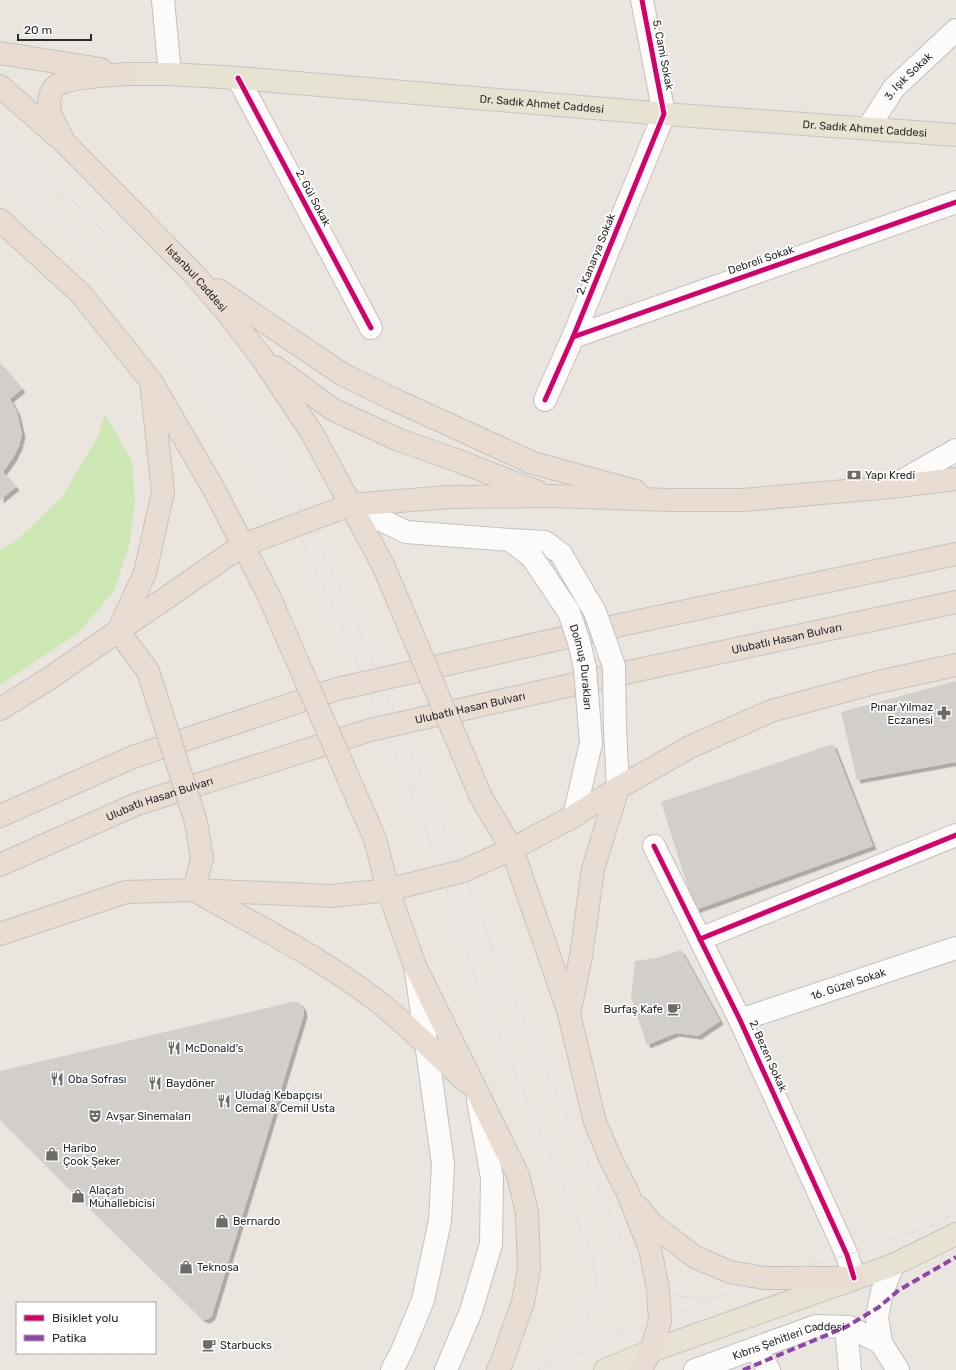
<svg xmlns="http://www.w3.org/2000/svg" width="956" height="1370" viewBox="0 0 956 1370" font-family="Rubik,sans-serif">
<style>
.green{fill:#cde8b5}
.building{fill:#d2cfcb;filter:url(#shadow)}
.lines{fill:none;stroke-linecap:round;stroke-linejoin:round}
.minor-casing{stroke:#c3c1c1;stroke-width:24}
.major-casing{stroke:#c5c3c1;stroke-width:24}
.highway-casing{stroke:#c5c3c1;stroke-width:24}
.minor{stroke:#fcfbfa;stroke-width:22}
.major{stroke:#e8e2d2;stroke-width:22}
.highway{stroke:#e9dcd3;stroke-width:22}
.tram{stroke:#dddddf;stroke-width:1}
.minor-bridge-casing{stroke:#c3c1c1;stroke-width:24;stroke-linecap:butt}
.highway-bridge-casing{stroke:#c5c3c1;stroke-width:24;stroke-linecap:butt}
.minor-bridge{stroke:#fcfbfa;stroke-width:22}
.highway-bridge{stroke:#e9dcd3;stroke-width:22}
.quiet{stroke:#8e44ad;stroke-width:4;stroke-dasharray:8 4;stroke-linecap:butt}
.cycleway-casing{stroke:#fff;stroke-width:8}
.cycleway{stroke:#d6006c;stroke-width:5}
.labels{text-anchor:middle;dominant-baseline:central;stroke-width:3.5;stroke-linejoin:round;paint-order:stroke}
.street-label{font-size:11px;fill:#2b2b2b;stroke:#fff}
.poi-label{font-size:11px;fill:#2b2b2b;stroke:#fff;text-anchor:start}
</style>
<defs>
<filter id="shadow"><feDropShadow dx="3.5" dy="3.5" stdDeviation="0" flood-color="#0004"/></filter>
</defs>
<rect width="100%" height="100%" fill="#eae5df"/>
<polygon class="green" points="105,414 132,461 135,501 130,543 114,591 78,633 0,685 0,549 15,542 62,497 98,436"/>
<g class="building">
<polygon points="0,363 22,389 10,399 17,412 22,434 19,446 13,458 3,472 16,487 0,500"/>
<polygon points="956,681 956,762 857,780 841,712"/>
<polygon points="833,744 873,846 695,910 661,802"/>
<polygon points="681,950 720,1021 698,1036 676,1033 647,1045 631,997 635,961 656,958"/>
<polygon points="292,1002 299,1002 303,1008 304,1014 214,1309 212,1316 207,1320 202,1319 0,1120 0,1071"/>
</g>
<g class="lines">
<g class="minor-casing">
<g id="minor">
<polyline points="163,0 170,74"/>
<polyline points="238,78 371,328"/>
<path id="s1" d="M868 128 894 88 956 30"/>
<polyline points="573,337 956,202"/>
<polyline points="545,400 573,337 664,114 642,0"/>
<polyline points="891,487 956,450"/>
<polyline points="350,505 406,532 510,540 532,557"/>
<polyline points="510,540 545,542 561,554"/>
<polyline points="615,728 618,788"/>
<polyline points="574,816 591,743"/>
<polyline points="654,846 740,1020 847,1255 854,1278"/>
<polyline points="700,939 956,835"/>
<path id="s2" d="M740 1020 956 948"/>
<polyline points="893,1265 882,1292 877,1317 881,1343 898,1370"/>
<polyline points="846,1327 850,1370"/>
<polyline points="755,1348 769,1370"/>
<polyline points="392,1370 402,1351 423,1300 440,1221 443,1164 416,971"/>
<polyline points="446,1370 471,1311 491,1244 492,1178 478,1100"/>
<path id="s3" d="M695 1370 816 1326 849 1327 881 1343"/>
</g>
</g>
<g class="major-casing">
<g id="major">
<path id="s4" d="M128 74H170L238 78 664 114 956 135"/>
<polyline points="605,1370 651,1351 893,1265 956,1234"/>
</g>
</g>
<g class="highway-casing">
<g id="highway">
<polyline points="0,53 101,69"/>
<path id="s5" d="M0 86 65 143 193 273 225 310 262 358 312 433 383 565"/>
<path d="M62 137C58 129 52 120 50 112 48 103 49 92 56 86 67 77 112 75 128 74"/>
<polyline points="0,220 81,294 151,381 216,493 268,594"/>
<polyline points="218,290 342,374 393,399 533,463 636,491"/>
<polyline points="275,367 332,409 399,440 456,460 538,492"/>
<polyline points="118,631 145,573 163,492 152,390"/>
<polyline points="118,631 148,671"/>
<polyline points="0,709 47,680 243,545 350,505 448,497 551,496 672,500 743,500 891,487 956,479"/>
<polyline points="618,788 593,869 581,956 569,1014 595,1122 611,1160 627,1191 650,1249 658,1289 660,1321 651,1351 640,1370"/>
<polyline points="481,797 512,849 569,1013"/>
<polyline points="0,816 133,757 337,689 625,624 956,554"/>
<polyline points="375,839 388,890 415,966 518,1175 527,1212 529,1268 523,1302 502,1362 498,1370"/>
<path id="s6" d="M0 865 137 804 370 730 638 670 956 602"/>
<polyline points="194,890 202,858"/>
<path d="M199 893C259 927 321 958 376 1000 408 1025 437 1055 467 1082"/>
<polyline points="0,934 126,892 194,890 332,896 388,890 443,876 463,871 512,849 574,816 618,788 690,747 771,711 878,682 956,665"/>
<polyline points="638,1207 653,1225 695,1257 730,1272 764,1278 854,1278"/>
</g>
</g>
<use href="#minor" class="minor"/>
<use href="#major" class="major"/>
<use href="#highway" class="highway"/>
<g class="tram">
<path d="M0 136 84 211 168 301 214 362 251 418 283 471 325 557 358 627 405 739 463 871 499 965 624 1245C633 1258 644 1282 658 1289 675 1298 696 1297 713 1299"/>
<polyline points="0,167 78,238 151,314 199,376 267,479 295,525 345,634 420,815 443,876 479,987 593,1257 596,1287 586,1320 567,1348 538,1370"/>
<polyline points="547,1367 764,1278 847,1255 931,1226 956,1213"/>
</g>
<g class="minor-bridge-casing">
<g id="minor-bridge">
<polyline points="561,554 595,612 614,666 615,728"/>
<path id="s7" d="M532 557 569 612 579 642 585 668 591 743"/>
</g>
</g>
<g class="highway-bridge-casing">
<g id="highway-bridge">
<polyline points="383,565 481,797"/>
<polyline points="268,594 375,839"/>
<polyline points="148,671 196,822 202,858"/>
</g>
</g>
<use href="#minor-bridge" class="minor-bridge"/>
<use href="#highway-bridge" class="highway-bridge"/>
<polyline class="quiet" points="743,1370 846,1327 879,1307 899,1290 956,1257"/>
<g class="cycleway-casing">
<g id="cycleway">
<polyline points="238,78 371,328"/>
<polyline points="573,337 956,202"/>
<polyline points="545,400 573,337 664,114 642,0"/>
<polyline points="654,846 740,1020 847,1255 854,1278"/>
<polyline points="700,939 956,835"/>
</g>
</g>
<use href="#cycleway" class="cycleway"/>
</g>
<defs>
<g id="bank-bare" transform="scale(1.08)"><path d="M-6-4H6V4H-6ZM0-2.3a2.3 2.3 0 1 0 0 4.6a2.3 2.3 0 1 0 0-4.6Z" fill="#6e6c6a" stroke="#fff" stroke-width="2.5" paint-order="stroke"/></g>
<g id="pharmacy-bare" transform="scale(1.08)"><path d="M-2-6h4v4h4v4h-4v4h-4v-4h-4v-4h4Z" fill="#6e6c6a" stroke="#fff" stroke-width="2.5" paint-order="stroke"/></g>
<g id="cafe-bare" transform="scale(1.08)"><path d="M-5.5-4.5H6V0H3Q3 3.5 0 3.5H-2.5Q-5.5 3.5-5.5 0ZM3-3.2v2h1.7v-2ZM-6 4.5H4V6H-6Z" fill="#6e6c6a" stroke="#fff" stroke-width="2.5" paint-order="stroke"/></g>
<g id="restaurant-bare" transform="scale(1.08)"><path d="M-5-6h1v4h1v-4h1v4h1v-4h1v5L-1.5 .5V6h-2V.5L-5-1ZM5-6V6H3V1.5H1.5Q1.5-4 5-6Z" fill="#6e6c6a" stroke="#fff" stroke-width="2.5" paint-order="stroke"/></g>
<g id="theatre-bare" transform="scale(1.08)"><path d="M-5-5.5Q0-4 5-5.5V0Q5 5 0 6Q-5 5-5 0ZM-3.3-2.5H-1v1.5H-3.3ZM1-2.5H3.3v1.5H1ZM-2.8 1Q0 5.5 2.8 1Z" fill="#6e6c6a" stroke="#fff" stroke-width="2.5" paint-order="stroke"/></g>
<g id="shop-bare" transform="scale(1.08)"><path d="M-5-2.5h2.3a2.7 3.5 0 0 1 5.4 0H5L5.5 6h-11ZM-1.5-2.5h3a1.5 2.3 0 0 0-3 0Z" fill="#6e6c6a" stroke="#fff" stroke-width="2.5" paint-order="stroke"/></g>
</defs>
<g fill-rule="evenodd">
<use href="#bank-bare" x="854" y="475"/>
<use href="#pharmacy-bare" x="944" y="713"/>
<use href="#cafe-bare" x="674" y="1009"/>
<use href="#restaurant-bare" x="174" y="1048"/>
<use href="#restaurant-bare" x="57" y="1079"/>
<use href="#restaurant-bare" x="155" y="1083"/>
<use href="#restaurant-bare" x="224" y="1101"/>
<use href="#theatre-bare" x="95" y="1116"/>
<use href="#shop-bare" x="52" y="1154"/>
<use href="#shop-bare" x="78" y="1196"/>
<use href="#shop-bare" x="222" y="1221"/>
<use href="#shop-bare" x="186" y="1267"/>
<use href="#cafe-bare" x="209" y="1345"/>
</g>
<g class="labels">
<g class="street-label">
<text transform="translate(663 55) rotate(79)">5. Cami Sokak</text>
<text stroke="none"><textPath href="#s1" startOffset="66">3. Işık Sokak</textPath></text>
<text stroke="none"><textPath href="#s4" startOffset="415">Dr. Sadık Ahmet Caddesi</textPath></text>
<text stroke="none"><textPath href="#s4" startOffset="739">Dr. Sadık Ahmet Caddesi</textPath></text>
<text transform="translate(313 198) rotate(62)">2. Gül Sokak</text>
<text transform="translate(596 254) rotate(-68)">2. Kanarya Sokak</text>
<text transform="translate(761 260) rotate(-19)">Debreli Sokak</text>
<text stroke="none"><textPath href="#s5" startOffset="275">İstanbul Caddesi</textPath></text>
<text stroke="none"><textPath href="#s6" startOffset="821">Ulubatlı Hasan Bulvarı</textPath></text>
<text stroke="none"><textPath href="#s7" startOffset="123">Dolmuş Durakları</textPath></text>
<text stroke="none"><textPath href="#s6" startOffset="497">Ulubatlı Hasan Bulvarı</textPath></text>
<text stroke="none"><textPath href="#s6" startOffset="173">Ulubatlı Hasan Bulvarı</textPath></text>
<text stroke="none"><textPath href="#s2" startOffset="114">16. Güzel Sokak</textPath></text>
<text transform="translate(768 1056) rotate(66)">2. Bezen Sokak</text>
<text stroke="none"><textPath href="#s3" startOffset="99">Kıbrıs Şehitleri Caddesi</textPath></text>
</g>
<g class="poi-label">
<text x="865" y="475">Yapı Kredi</text>
<text x="933" y="707" text-anchor="end">Pınar Yılmaz<tspan x="933" dy="13">Eczanesi</tspan></text>
<text x="663" y="1009" text-anchor="end">Burfaş Kafe</text>
<text x="185" y="1048">McDonald's</text>
<text x="68" y="1079">Oba Sofrası</text>
<text x="166" y="1083">Baydöner</text>
<text x="235" y="1095">Uludağ Kebapçısı<tspan x="235" dy="13">Cemal &amp; Cemil Usta</tspan></text>
<text x="106" y="1116">Avşar Sinemaları</text>
<text x="63" y="1148">Haribo<tspan x="63" dy="13">Çook Şeker</tspan></text>
<text x="89" y="1190">Alaçatı<tspan x="89" dy="13">Muhallebicisi</tspan></text>
<text x="233" y="1221">Bernardo</text>
<text x="197" y="1267">Teknosa</text>
<text x="220" y="1345">Starbucks</text>
</g>
</g>
<rect x="16" y="1302" width="140" height="52" fill="#ffffff" stroke="#aaaaaa"/>
<rect x="24" y="1315" width="20" height="6" fill="#d6006c" stroke="#aaaaaa"/>
<text x="52" y="1322" font-size="12" fill="#2b2b2b">Bisiklet yolu</text>
<rect x="24" y="1335" width="20" height="6" fill="#8e44ad" stroke="#aaaaaa"/>
<text x="52" y="1342" font-size="12" fill="#2b2b2b">Patika</text>
<path d="M18 34v6h73v-6" fill="none" stroke="#2b2b2b" stroke-width="2"/>
<text x="24" y="34" font-size="12" fill="#2b2b2b" stroke="#ffffff" stroke-width="3" paint-order="stroke">20 m</text>
</svg>
